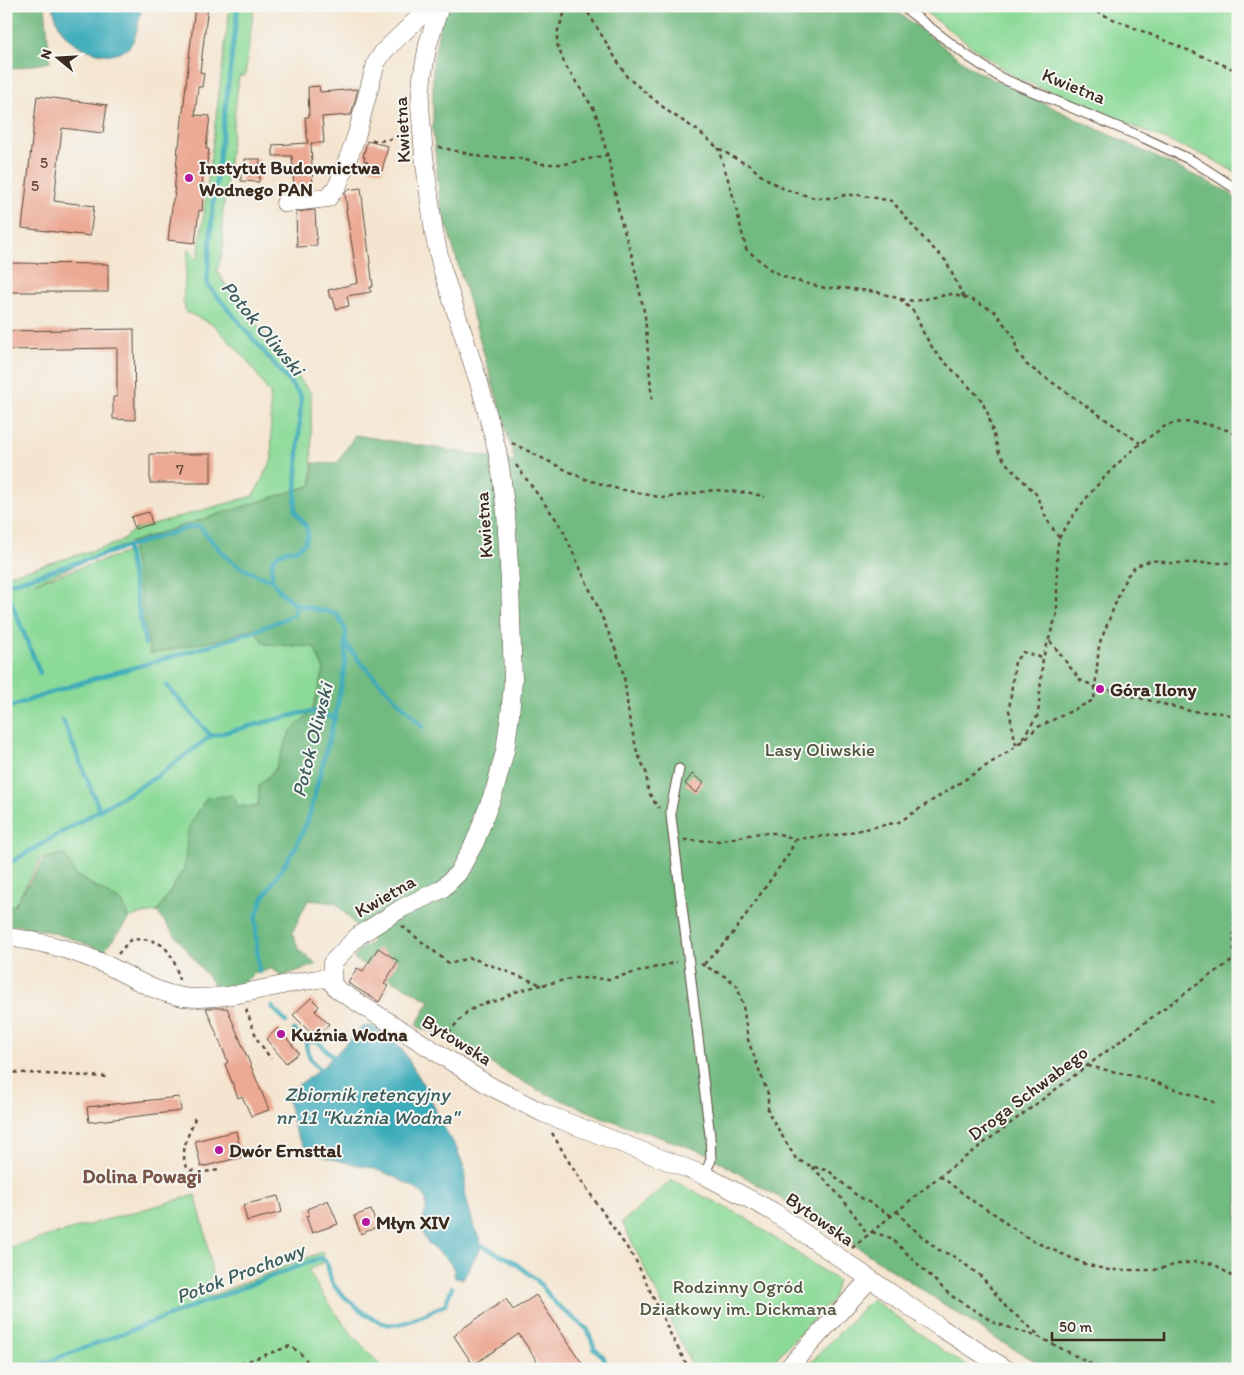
<svg xmlns="http://www.w3.org/2000/svg" width="1244" height="1375" viewBox="0 0 1244 1375" font-family="Itim,sans-serif">
<style>
.green{fill:#8cda98;stroke:#64825b}
.forest{fill:#71ba80;stroke:#56724f}
.water{fill:#3dacba;stroke:#3c6b6c}
.lines{fill:none;stroke-linecap:round;stroke-linejoin:round}
.stream{stroke:#3dacba;stroke-width:4.5}
.building{fill:#eca993}
.lane-casing{stroke:#574639;stroke-width:11}
.street-casing{stroke:#574639;stroke-width:19}
.path{stroke:#574639;stroke-width:2.5;stroke-dasharray:4 4;stroke-linecap:butt}
.lane{stroke:#fff;stroke-width:9}
.street{stroke:#fff;stroke-width:18}
.poi-dot{fill:#b5179e;stroke:#f6f6f2;stroke-width:2}
.labels{text-anchor:middle;dominant-baseline:central;stroke-width:4;stroke-linejoin:round;paint-order:stroke}
.number-label{font-size:16px;fill:#674a3b}
.street-label{font-size:19px;fill:#3b2a1e;stroke:#f6f6f2}
.poi-label{font-size:19px;font-weight:bold;fill:#3b2a1e;stroke:#f6f6f2;text-anchor:start}
.park-label{font-size:19px;fill:#4f563c;stroke:#f6f6f2}
.water-label{font-size:20px;font-style:italic;fill:#3c5e5c;stroke:#f6f6f2}
.neighbourhood-label{font-size:20px;font-weight:bold;fill:#795647;stroke:#f6f6f2}
</style>
<rect width="100%" height="100%" fill="#f6f6f2"/>
<filter id="ink" filterUnits="userSpaceOnUse"><feTurbulence type="fractalNoise" baseFrequency=".02" numOctaves="2"/><feDisplacementMap in="SourceGraphic" scale="10" xChannelSelector="R" yChannelSelector="G"/><feConvolveMatrix kernelMatrix="1 2 1 2 8 2 1 2 1" color-interpolation-filters="sRGB"/></filter>
<filter id="wash" filterUnits="userSpaceOnUse"><feTurbulence type="fractalNoise" baseFrequency=".0096" numOctaves="4" result="noise"/><feDisplacementMap in="SourceGraphic" scale="20" xChannelSelector="R" yChannelSelector="G"/><feGaussianBlur stdDeviation="1.12" result="paint"/><feColorMatrix in="noise" values="0 0 0 0 0 0 0 0 0 0 0 0 0 0 0 0 0 1.4 0 .05"/><feComposite in="paint" operator="in"/></filter>
<g filter="url(#wash)">
<rect width="100%" height="100%" fill="#f4e5d0"/>
<g class="green">
<polygon points="230,6 254,6 245,76 239,76 222,221 224,245 217,271 227,287 311,393 312,485 131,542 34,583 134,550 150,654 221,639 253,628 265,644 314,647 324,670 312,711 290,732 275,770 259,785 258,807 238,806 186,858 184,869 157,912 136,915 129,919 122,902 77,876 64,854 41,859 14,906 6,905 6,576 118,543 135,529 253,496 272,460 270,394 247,360 214,325 186,312 183,301 188,248 198,259"/>
<polygon points="917,6 1238,6 1238,174 1212,159 1014,77"/>
<polygon points="672,1180 744,1217 838,1281 833,1299 766,1369 694,1369 622,1222"/>
<path d="M195 1195 205 1231 212 1274 203 1289 208 1297 324 1251 323 1263 308 1270C331 1310 352 1336 384 1369H6V1248Z"/>
<polygon points="872,1299 942,1350 972,1369 804,1369"/>
</g>
<g class="forest">
<polygon points="6,6 45,6 50,62 6,70"/>
<polygon points="449,6 890,6 974,70 1229,192 1238,202 1238,1369 1049,1369 998,1340 812,1217 703,1152 602,1117 536,1089 437,1033 422,1029 416,1025 430,1001 354,959 359,950 373,942 358,928 336,903 308,900 292,933 300,951 317,964 280,977 279,973 269,968 268,970 254,973 246,981 248,985 219,991 157,912 184,869 188,829 206,798 233,795 238,806 258,807 259,785 275,770 290,732 312,711 324,670 314,647 265,644 253,628 221,639 150,654 131,542 312,485 313,463 337,464 355,435 515,461 440,202 433,130 433,62 440,24"/>
<path d="M64 854 77 876 122 902 129 919 104 951C72 938 41 926 6 925V905L14 906 45 858Z"/>
</g>
<g class="water">
<path d="M53 6H142C139 17 138 31 133 41 121 66 79 51 65 35 58 26 55 17 53 6Z"/>
<path d="M371 1026 392 1039 403 1051 419 1077 430 1097 440 1121 457 1149 465 1170V1193L473 1223 482 1246 463 1279 455 1278C454 1274 454 1269 452 1266 445 1254 427 1248 423 1234 419 1221 433 1203 422 1193 408 1184 392 1175 377 1170 356 1162 315 1161 301 1142 291 1128 292 1110 285 1095L320 1069 337 1053 361 1027Z"/>
</g>
<g class="lines">
<g class="stream">
<polyline points="238,6 212,215 207,284 301,396 295,511 306,526 308,534 305,543 296,550 287,550 277,555 272,562 272,580 280,591 294,604 337,614 346,631 345,666 336,712 308,820 295,848 263,898 256,917 256,935 259,972"/>
<polyline points="127,547 145,644"/>
<path d="M6 585 187 528 199 526C225 557 232 568 272 580"/>
<polyline points="6,589 40,673"/>
<polyline points="346,644 361,663 423,727"/>
<polyline points="167,686 211,736"/>
<path d="M6 708C40 697 73 684 107 675 169 657 237 641 295 614L294 604"/>
<polyline points="63,720 100,811"/>
<polyline points="6,865 156,777 211,736 302,713 315,712 335,718"/>
<polyline points="272,1007 286,1022"/>
<path d="M294 1030 306 1042C306 1054 313 1066 325 1072"/>
<polyline points="306,1042 317,1041 333,1057 334,1062"/>
<polyline points="478,1244 511,1260 537,1280 555,1303 588,1330 595,1350 603,1356 608,1369"/>
<path d="M29 1369 320 1258C330 1261 328 1272 331 1280 334 1289 345 1297 352 1303 392 1339 403 1323 445 1305L452 1287"/>
</g>
</g>
<g id="blocks">
<g class="building">
<polygon points="195,6 208,6 200,72 204,73 202,87 198,87 195,115 210,116 206,149 209,149 207,164 204,164 201,196 203,196 202,211 199,210 195,243 168,240 172,207 171,207 175,194 174,194 178,146 179,146"/>
<polygon points="319,86 320,92 358,89 351,115 322,117 324,143 311,143 313,189 294,191 292,156 273,156 273,145 308,143 305,117 309,117 308,87"/>
<polygon points="37,96 107,105 103,133 62,128 54,201 94,206 90,236 22,228"/>
<polygon points="367,141 388,146 382,171 367,168 368,162 364,161 365,157 363,157"/>
<polygon points="245,159 260,159 259,182 241,181 241,169 244,169"/>
<polygon points="361,188 373,287 370,287 371,292 347,296 349,306 336,309 333,298 330,298 328,290 358,283 346,209 347,209 345,193 347,190"/>
<polygon points="315,210 317,246 297,247 296,212"/>
<polygon points="6,263 108,264 108,292 6,292"/>
<polygon points="134,329 135,420 113,419 113,397 117,397 117,348 6,350 6,331"/>
<rect x="150" y="454" width="61" height="29"/>
<polygon points="149,512 152,524 135,529 131,517"/>
<polygon points="692,774 704,783 696,793 685,784"/>
<polygon points="378,948 398,961 384,984 388,986 379,1002 348,983 357,968 363,971"/>
<polygon points="311,998 319,1006 315,1011 329,1024 316,1038 293,1015"/>
<polygon points="206,1008 227,1008 269,1110 251,1116 242,1096 238,1098 225,1064 228,1062"/>
<polygon points="278,1028 299,1053 286,1063 266,1039"/>
<polygon points="179,1097 181,1111 89,1122 87,1107"/>
<polygon points="236,1131 242,1157 201,1167 195,1141"/>
<polygon points="278,1196 282,1212 247,1221 243,1205"/>
<polygon points="328,1200 338,1224 312,1233 306,1216 309,1215 307,1209"/>
<polygon points="371,1210 377,1227 361,1234 354,1216"/>
<polygon points="536,1295 586,1369 542,1369 519,1334 473,1365 454,1336 457,1334 456,1333 506,1299 513,1310"/>
</g>
</g>
</g>
<g filter="url(#ink)">
<use href="#blocks" fill-opacity="0" stroke="#574639" stroke-width="1"/>
<g class="lines">
<g class="lane-casing">
<g id="lane">
<polyline points="902,6 966,55 1001,78 1144,138 1193,161 1238,190"/>
<polyline points="679,769 671,809 671,816 710,1136 711,1160 704,1175"/>
</g>
</g>
<g class="street-casing">
<g id="street">
<polyline points="440,6 428,44 422,78 420,105 424,156 434,233 442,269 480,386 497,450 501,473 506,513 510,584 513,681 510,715 505,751 495,789 475,842 458,873 442,889 402,908 358,936 332,963 332,983 338,990 490,1086 543,1113 704,1175 772,1211 941,1328 1006,1369"/>
<polyline points="285,203 328,198 338,185 356,137 376,63 384,51 431,6"/>
<path d="M6 937C42 941 76 951 109 966 133 978 156 993 183 997 215 1001 246 992 278 986 295 982 313 980 331 977"/>
<polyline points="787,1369 869,1280"/>
</g>
</g>
<g class="path">
<polyline points="567,6 557,33 557,44 565,65 595,111 599,124 609,161 620,218 632,256 645,316 652,402"/>
<polyline points="584,6 627,77 669,112 697,130 718,148 738,160 751,166 759,174 772,182 784,189 815,198 835,198 845,195 859,195 892,201 925,240 946,261 964,298"/>
<polyline points="1082,6 1238,71"/>
<path d="M372 140C385 143 394 136 407 137"/>
<polyline points="439,147 482,157 518,158 541,164 565,164 607,155"/>
<polyline points="901,299 914,301 951,294 972,300 994,311 1014,337 1017,351 1027,365 1140,443"/>
<polyline points="512,443 582,478 614,488 664,498 714,490 751,493 765,497"/>
<polyline points="516,465 561,526 600,612 617,653 624,676 629,717 637,752 646,772 648,791 655,803 659,808"/>
<path d="M1059 538C1080 501 1119 457 1154 434 1158 431 1163 427 1167 425 1188 418 1219 425 1238 435"/>
<polyline points="1050,641 1080,680 1094,686 1190,711 1223,713 1238,717"/>
<polyline points="1020,743 1038,727 1094,700 1099,645 1126,577 1136,566 1152,560 1170,563 1238,563"/>
<polyline points="1016,745 1009,710 1015,661 1023,652 1043,658"/>
<polyline points="684,840 718,841 760,833 776,833 795,839 836,835 899,822 1017,746 1038,715 1043,658 1057,613 1057,550 1059,538 1046,518 1036,494 1007,464 999,453 988,414 980,398 935,352 923,332 915,313 900,299 877,292 843,288 825,288 789,279 771,270 746,249 732,192 718,148"/>
<polyline points="402,926 450,964 468,958 477,960 542,985 574,978 609,979 677,962"/>
<path d="M118 954 130 940C162 935 174 952 179 980"/>
<polyline points="1234,959 1234,912 1238,901"/>
<polyline points="701,964 728,978 737,986 743,1005 748,1040 768,1094 768,1112 796,1159 811,1166 829,1171 855,1194 892,1216"/>
<polyline points="704,964 731,936 790,852 795,839"/>
<polyline points="246,1009 257,1039 271,1059"/>
<polyline points="441,1035 447,1034 467,1012 482,1004 500,1000 515,992 541,985"/>
<polyline points="1088,1066 1139,1077 1217,1103"/>
<polyline points="6,1072 109,1077"/>
<path d="M195 1118C189 1134 177 1155 189 1170 199 1172 208 1172 219 1170"/>
<polyline points="552,1133 572,1167 636,1261 671,1335 689,1369"/>
<path d="M812 1167C833 1187 854 1211 868 1236"/>
<polyline points="940,1176 977,1204 998,1216 1007,1224 1033,1241 1085,1264 1108,1270 1154,1270 1179,1264 1196,1262 1214,1264 1238,1280"/>
<polyline points="897,1211 909,1225 937,1249 955,1257 982,1277 1006,1307 1040,1336"/>
<polyline points="872,1232 891,1238 950,1295 995,1323 1039,1337 1101,1369"/>
<polyline points="852,1248 940,1176 1151,1018 1209,976 1238,957"/>
<polyline points="226,1369 290,1346 300,1353 314,1369"/>
</g>
<use href="#lane" class="lane"/>
<use href="#street" class="street"/>
</g>
</g>
<g class="poi-dot">
<circle cx="189" cy="178" r="5"/>
<circle cx="1100" cy="689" r="5"/>
<circle cx="281" cy="1034" r="5"/>
<circle cx="219" cy="1150" r="5"/>
<circle cx="366" cy="1222" r="5"/>
</g>
<g class="labels">
<g class="number-label">
<text x="44" y="162">5</text>
<text x="35" y="185">5</text>
<text x="180" y="469">7</text>
</g>
<g class="street-label">
<text transform="translate(1074 86) rotate(22)">Kwietna</text>
<text transform="translate(402 130) rotate(-93)">Kwietna</text>
<text transform="translate(484 525) rotate(-94)">Kwietna</text>
<text transform="translate(385 896) rotate(-30)">Kwietna</text>
<text transform="translate(457 1040) rotate(32)">Bytowska</text>
<text transform="translate(1028 1093) rotate(-37)">Droga Schwabego</text>
<text transform="translate(820 1219) rotate(35)">Bytowska</text>
</g>
<g class="poi-label">
<text x="199" y="167">Instytut Budownictwa<tspan x="199" dy="22">Wodnego PAN</tspan></text>
<text x="1110" y="689">Góra Ilony</text>
<text x="291" y="1034">Kuźnia Wodna</text>
<text x="229" y="1150">Dwór Ernsttal</text>
<text x="376" y="1222">Młyn XIV</text>
</g>
<g class="park-label">
<text x="820" y="749">Lasy Oliwskie</text>
<text x="738" y="1286">Rodzinny Ogród<tspan x="738" dy="22">Działkowy im. Dickmana</tspan></text>
</g>
<g class="water-label">
<text transform="translate(263 328) rotate(50)">Potok Oliwski</text>
<text transform="translate(312 740) rotate(-76)">Potok Oliwski</text>
<text x="367" y="1094">Zbiornik retencyjny<tspan x="367" dy="23">nr 11 "Kuźnia Wodna"</tspan></text>
<text transform="translate(240 1273) rotate(-21)">Potok Prochowy</text>
</g>
<g class="neighbourhood-label">
<text x="142" y="1176">Dolina Powagi</text>
</g>
</g>
<rect width="1244" height="1375" fill="none" stroke="#f6f6f2" stroke-width="25"/>
<g transform="translate(58 58) rotate(288)" stroke="#f6f6f2" stroke-width="4" paint-order="stroke">
<path d="M0-4L9 19L0 12L-9 19Z" fill="#3b2a1e"/>
<text y="-8" font-size="14" font-weight="bold" text-anchor="middle" fill="#3b2a1e">N</text>
</g>
<path d="M1052 1332v8h112v-8" fill="none" stroke="#3b2a1e" stroke-width="2.5"/>
<text x="1059" y="1332" font-size="15" fill="#3b2a1e" stroke="#f6f6f2" stroke-width="4" paint-order="stroke">50 m</text>
</svg>
